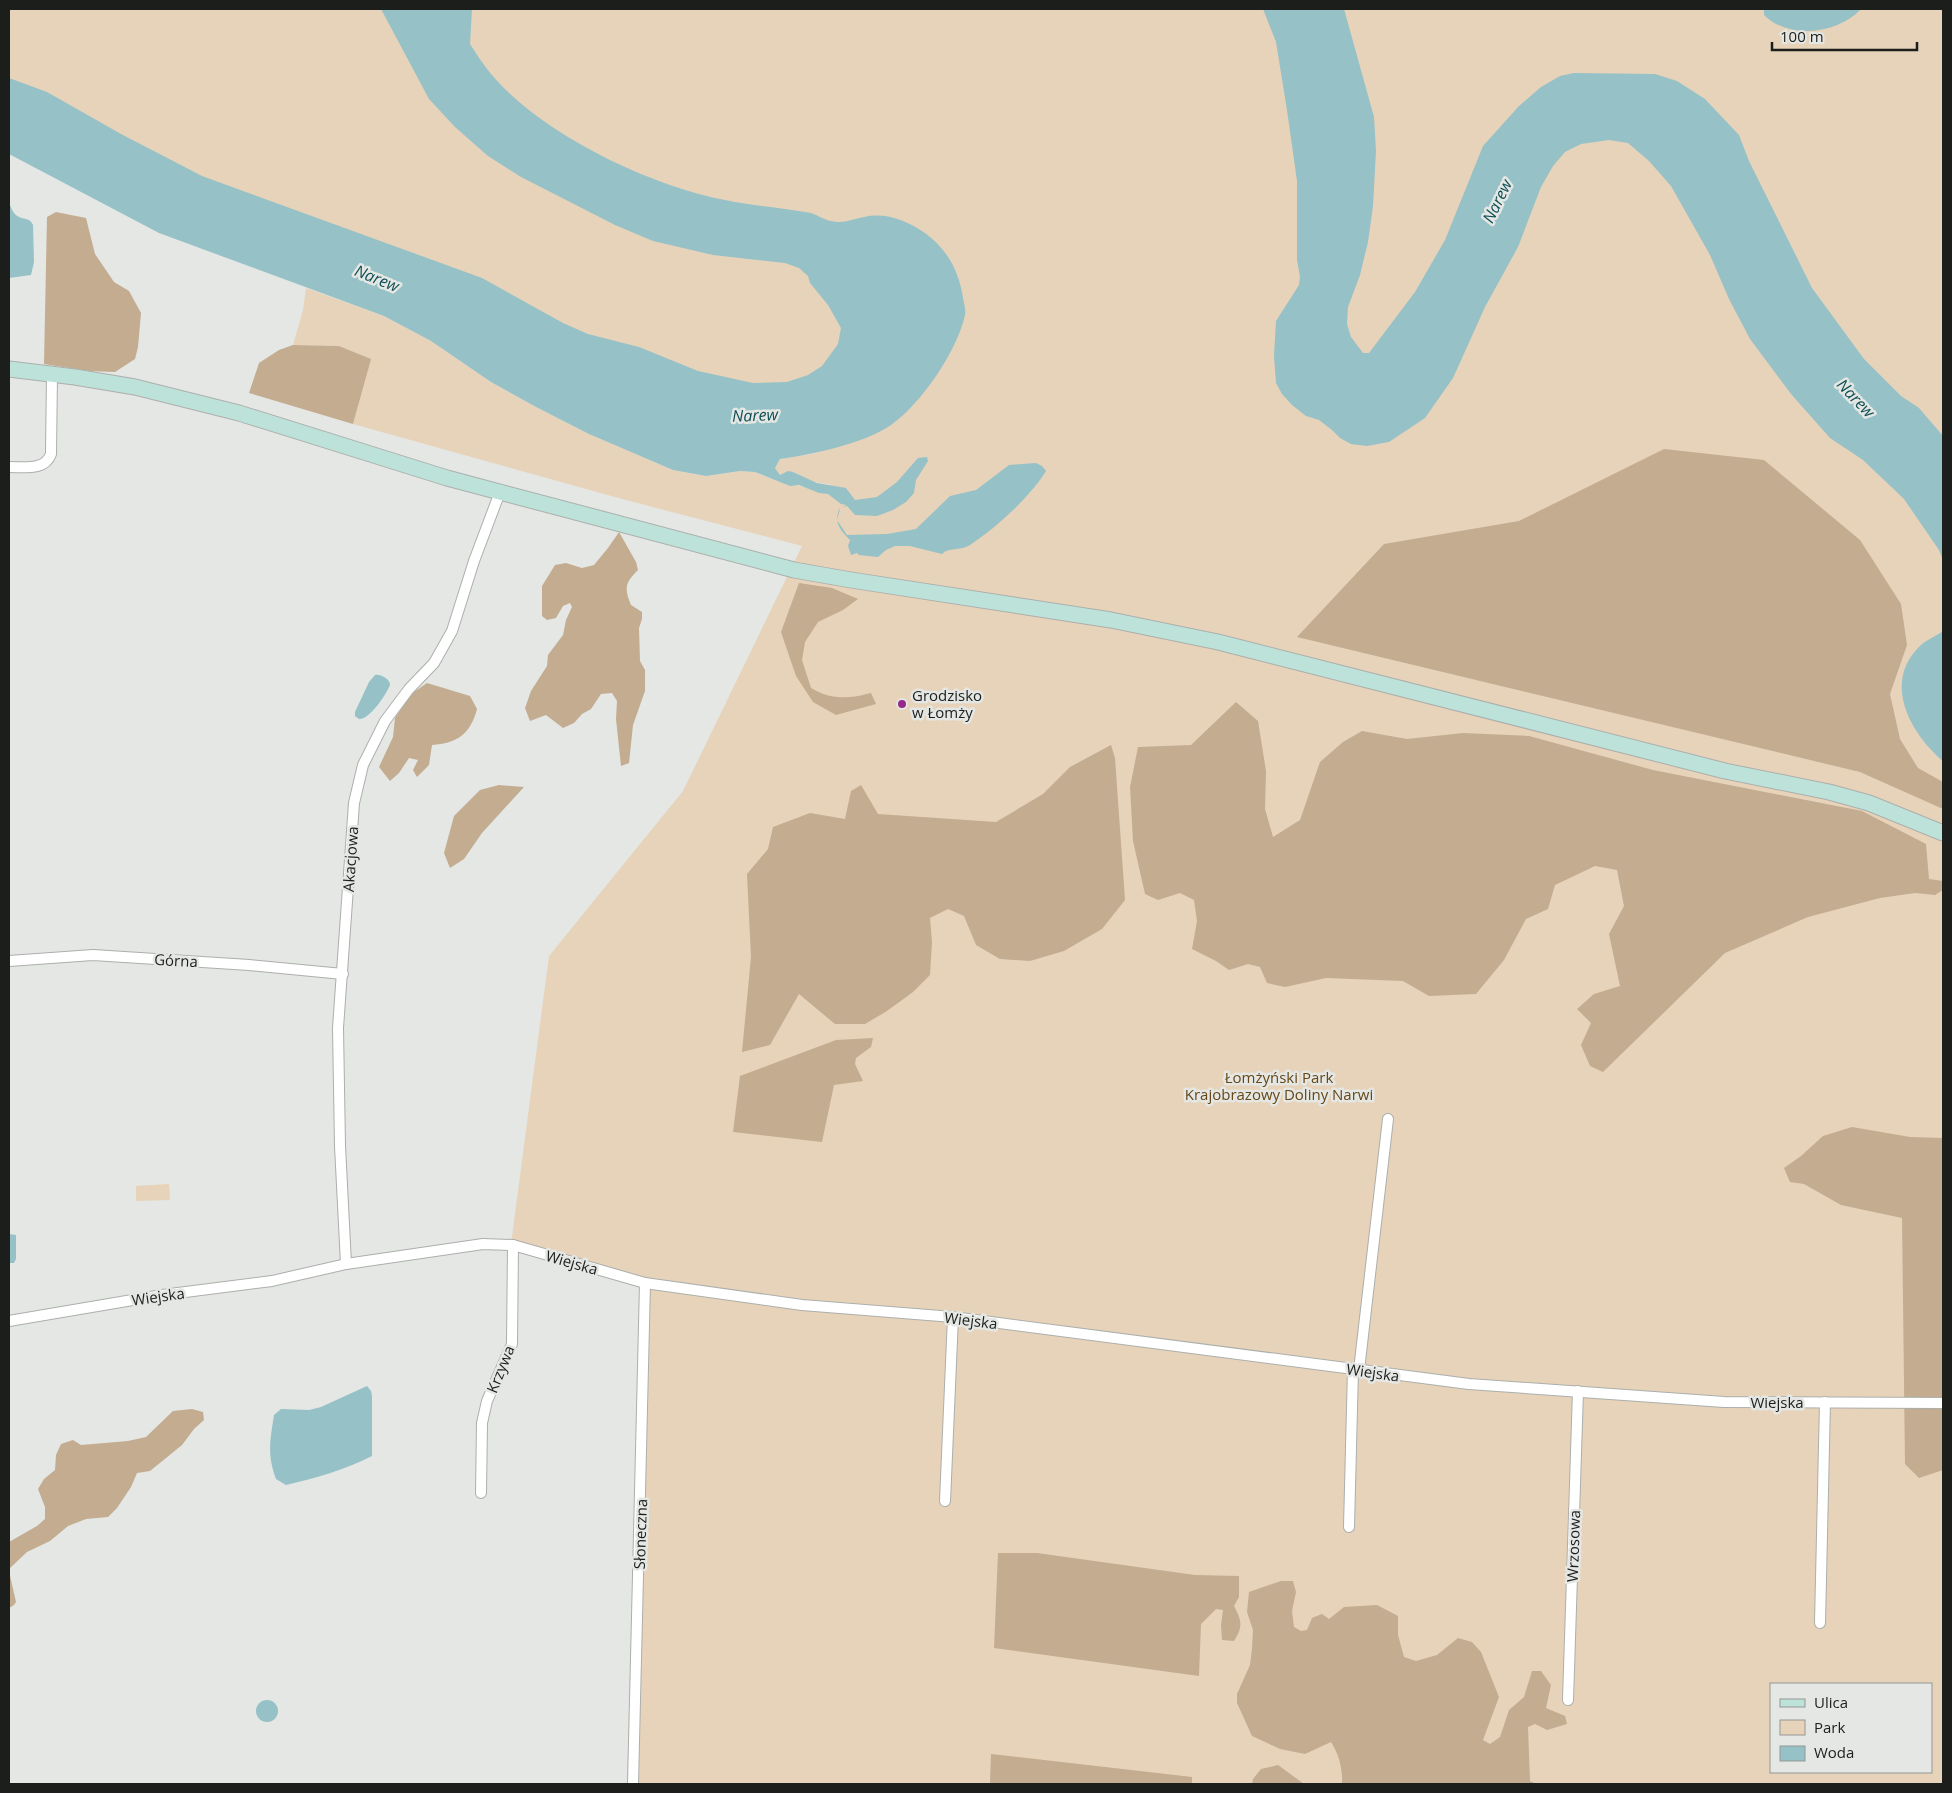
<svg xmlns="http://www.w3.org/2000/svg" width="1952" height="1793" viewBox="0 0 1952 1793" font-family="'Open Sans',sans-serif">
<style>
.green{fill:#e7d3ba;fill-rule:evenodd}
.forest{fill:#c3ac90}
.water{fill:#95c1c7}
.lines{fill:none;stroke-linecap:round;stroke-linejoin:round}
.street-casing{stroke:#acafab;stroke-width:12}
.secondary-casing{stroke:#acafab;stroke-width:17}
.street{stroke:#fff;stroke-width:10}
.secondary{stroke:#bce2da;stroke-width:15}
.poi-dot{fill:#952889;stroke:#e4e7e3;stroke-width:2}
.labels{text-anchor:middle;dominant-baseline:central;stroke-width:5;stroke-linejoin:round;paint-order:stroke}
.poi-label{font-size:15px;fill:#1c1e1c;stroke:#e4e7e3;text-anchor:start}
.street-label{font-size:15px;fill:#1c1e1c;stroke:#e4e7e3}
.park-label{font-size:15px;fill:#674717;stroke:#e4e7e3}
.water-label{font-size:16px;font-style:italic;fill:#0e4e55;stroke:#e4e7e3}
</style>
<rect width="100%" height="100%" fill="#e4e7e3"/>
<g class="green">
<path d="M9 9H1943V1784H627L641 1277 511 1244 549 956 683 791 802 546 622 499 353 424 370 359 339 346 293 345 303 310 306 288 384 316 431 341 491 382 536 407 589 434 673 470 706 476 740 471 755 472 772 479 808 488 832 485 809 481 793 472 780 475 775 468 780 459 811 454 854 441 855 438 9 108ZM1771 1684H1931V1772H1771Z"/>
<polygon points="169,1184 170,1200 136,1201 136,1186"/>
</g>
<g class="forest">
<polygon points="56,212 86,218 95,254 114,282 129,291 141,313 138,347 135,359 115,372 89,371 44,364 47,217"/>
<polygon points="293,345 339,346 371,359 353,424 249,393 259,363 279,350"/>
<polygon points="1664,449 1764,460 1860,540 1901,604 1907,645 1890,694 1900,739 1918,768 1943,782 1943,809 1860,772 1297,637 1384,544 1519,521"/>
<path d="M619 532 636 562 638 570C625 583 624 588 631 605L642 612V619L639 628 640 661 645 670V691L633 725 629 763 621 766 616 719 617 701 612 693 601 694 591 709 582 714 574 723 563 728 546 715 530 721 525 708 531 691 547 666 548 655 563 635 566 620 572 607 570 603 563 606 556 618 547 620 542 616V586L555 565 566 563 582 568 594 565 608 548Z"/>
<path d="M799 583 832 588 858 599 843 610 818 622 805 642 802 660 811 688C831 700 849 699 871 693L876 704 836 715 813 702 796 676 781 632Z"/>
<path d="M427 683 470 696 477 709C470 735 457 743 432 745L429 765 417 777 413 770 418 760 409 758 399 773 390 781 379 767 393 737 395 718 411 694Z"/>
<polygon points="1236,702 1258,721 1266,771 1265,809 1273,837 1300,820 1320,762 1343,742 1362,731 1407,739 1463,733 1529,736 1653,770 1862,811 1926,844 1929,879 1943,881 1943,890 1935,895 1915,893 1880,898 1808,917 1725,953 1603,1072 1590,1066 1581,1045 1591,1023 1577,1009 1594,994 1620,986 1609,934 1624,906 1617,870 1595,866 1555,885 1548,909 1526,919 1504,960 1476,994 1429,996 1403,981 1326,978 1285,987 1267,983 1260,967 1248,964 1229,970 1216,961 1192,949 1197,921 1194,900 1180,893 1158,900 1145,894 1133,841 1130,787 1138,747 1191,745"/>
<polygon points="1111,745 1115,758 1125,900 1102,929 1064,951 1030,961 1000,959 976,945 964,916 948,909 930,918 932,942 930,975 913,992 887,1011 865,1024 835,1024 799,994 770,1045 742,1052 751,957 747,874 768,849 773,827 810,813 845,819 851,791 861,785 878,814 996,822 1043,794 1070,767"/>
<polygon points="499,785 524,787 482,833 464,859 450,868 444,853 454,816 480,790"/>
<polygon points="873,1038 871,1047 856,1058 855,1064 863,1081 834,1085 822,1142 733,1132 740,1076 836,1040"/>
<polygon points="1852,1127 1910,1137 1943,1138 1943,1470 1919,1478 1905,1464 1902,1218 1841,1205 1804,1184 1790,1182 1784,1168 1801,1156 1823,1136"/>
<polygon points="192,1409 203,1412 204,1420 194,1429 182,1445 150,1471 137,1473 131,1487 117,1508 108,1517 86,1519 68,1526 50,1541 27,1552 9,1569 9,1542 37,1526 45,1519 45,1507 38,1489 44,1479 55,1470 56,1455 61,1444 73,1440 81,1445 128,1441 146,1437 173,1411"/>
<path d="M998 1553H1037L1195 1575 1239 1576V1597L1234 1606C1242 1621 1243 1627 1234 1641L1222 1640 1221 1625 1223 1610 1216 1609 1201 1624 1199 1676 994 1648Z"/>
<polygon points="9,1571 16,1602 14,1605 9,1608"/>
<path d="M1281 1581H1293L1296 1592 1292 1611 1294 1627 1301 1631 1307 1630 1312 1618 1322 1614 1329 1619 1344 1607 1377 1605 1398 1616V1635L1404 1657 1416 1661 1437 1655 1458 1638 1472 1642 1481 1652 1499 1697 1483 1740 1490 1744 1500 1737 1509 1710 1524 1697 1532 1671H1541L1551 1685 1546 1708 1565 1716 1567 1724 1547 1730 1535 1724 1528 1727 1530 1781 1536 1784H1342C1343 1770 1339 1754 1331 1742L1305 1754 1280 1749 1252 1736 1237 1703V1694L1250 1665 1252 1649 1253 1630 1247 1612 1249 1592Z"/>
<polygon points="991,1754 1192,1777 1192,1784 990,1784"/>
<polygon points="1278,1765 1304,1784 1252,1784 1253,1779 1261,1769"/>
</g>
<g class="water">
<path d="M381 9H472L470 44C479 58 489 73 501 85 553 139 652 186 725 200 754 206 783 208 811 213 818 215 824 220 831 221 844 224 852 219 864 217 886 212 907 221 925 233 947 249 959 271 963 298 964 303 966 310 965 315 957 351 922 403 891 425 863 444 814 454 780 459L775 468 780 475 788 471 793 472 817 483 846 488 855 500 877 497 897 482 918 458 927 457 928 461 916 480 914 493 906 502 893 510 877 516 855 515 847 506 840 508 837 520 847 535 887 534 916 529 950 496 976 490 1009 465 1036 463 1042 466 1046 471C1030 497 996 528 970 545 961 551 948 547 942 554L910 546H895L886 550 878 557 859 555 857 553 851 555 848 546 850 540C840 530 834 523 839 509 841 507 845 507 846 505L841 504 828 494 819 493 799 485 790 486 755 472 740 471 706 476 673 470 589 434 536 407 491 382 431 341 384 316 159 233 9 154V78L47 92 121 134 202 176 482 278 563 323 588 334 639 347 698 371 753 383 787 382 808 375 822 366 838 344 841 328 828 305 810 283 808 276 799 268 785 263 713 255 653 241 615 225 521 177 488 156 455 127 429 99Z"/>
<polygon points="1263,9 1344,9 1374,117 1376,151 1373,206 1368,242 1360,275 1348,307 1347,324 1351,337 1363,353 1369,353 1415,292 1445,240 1483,146 1519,106 1541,87 1560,76 1574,73 1655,74 1677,81 1705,99 1739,135 1749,161 1812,288 1864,359 1901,396 1919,408 1943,436 1943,560 1939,550 1904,499 1863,460 1830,438 1791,394 1750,339 1729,299 1710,255 1671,186 1649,161 1628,143 1609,140 1581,144 1565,152 1553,166 1541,187 1518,247 1485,307 1453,378 1425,418 1389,442 1367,446 1351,444 1340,438 1332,430 1319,420 1306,416 1292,405 1282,394 1276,383 1274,356 1276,321 1299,285 1300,277 1297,260 1297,181 1287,110 1276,42"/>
<path d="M1764 9H1861C1838 34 1789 40 1764 15Z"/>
<path d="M9 203C12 209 13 214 19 217 26 220 30 218 33 225L34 262 31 275 9 278Z"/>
<path d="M1943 631V761C1911 734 1883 684 1918 648 1925 640 1935 637 1943 631Z"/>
<path d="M375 675C380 674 390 679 390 685 386 695 369 720 359 719L355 716V712L369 682Z"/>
<polygon points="9,1234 16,1235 16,1259 14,1263 9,1263"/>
<path d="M367 1386 371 1391 372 1396V1456C344 1470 316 1478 286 1485L276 1479C267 1454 270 1441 274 1415L281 1409 309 1410 321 1407Z"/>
<circle cx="267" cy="1711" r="11"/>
</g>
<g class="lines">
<g class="street-casing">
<g id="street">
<path d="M9 467C24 467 45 471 51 454L52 374"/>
<polyline points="9,961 93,955 249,965 343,974"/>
<polyline points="346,1264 340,1146 338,1028 354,803 363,765 385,721 409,689 434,663 452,631 474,561 500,492"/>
<polyline points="9,1321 162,1295 272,1281 346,1264 483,1244 513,1245 645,1283 802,1305 953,1317 1469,1384 1724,1402 1943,1403"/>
<polyline points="1359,1370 1388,1119"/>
<polyline points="481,1493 482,1423 487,1401 512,1344 513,1245"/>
<polyline points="945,1501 953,1317"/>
<polyline points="1349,1527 1353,1369"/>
<polyline points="1820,1623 1825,1402"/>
<polyline points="1568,1700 1578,1391"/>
<polyline points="633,1784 645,1283"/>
</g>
</g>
<g class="secondary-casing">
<polyline id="secondary" points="9,369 75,377 135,387 239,413 447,478 794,570 851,580 1111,620 1218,642 1725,771 1829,792 1869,803 1943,833"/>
</g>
<use href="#street" class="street"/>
<use href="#secondary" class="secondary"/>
</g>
<circle class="poi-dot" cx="902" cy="704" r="5"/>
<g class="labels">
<g class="poi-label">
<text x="912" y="695">Grodzisko<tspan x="912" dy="17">w Łomży</tspan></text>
</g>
<g class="street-label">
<text transform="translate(350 859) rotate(-86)">Akacjowa</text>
<text transform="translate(176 960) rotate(3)">Górna</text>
<text transform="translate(572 1262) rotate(16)">Wiejska</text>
<text transform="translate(158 1296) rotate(-8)">Wiejska</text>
<text transform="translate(971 1320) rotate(7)">Wiejska</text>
<text transform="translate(500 1369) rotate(-68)">Krzywa</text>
<text transform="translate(1373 1372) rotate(8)">Wiejska</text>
<text x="1777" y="1402">Wiejska</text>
<text transform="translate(640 1534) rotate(-88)">Słoneczna</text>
<text transform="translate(1573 1546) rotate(-88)">Wrzosowa</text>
</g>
<g class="park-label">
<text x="1279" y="1077">Łomżyński Park<tspan x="1279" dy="17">Krajobrazowy Doliny Narwi</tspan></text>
</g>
<g class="water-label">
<text transform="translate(1497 201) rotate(-64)">Narew</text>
<text transform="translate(377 278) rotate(22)">Narew</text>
<text transform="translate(1856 398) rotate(46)">Narew</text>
<text transform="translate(755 415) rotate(-2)">Narew</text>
</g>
</g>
<rect width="1952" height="1793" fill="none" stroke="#1c1e1c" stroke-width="20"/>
<rect x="1770" y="1683" width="162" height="90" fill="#e4e7e3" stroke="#949793"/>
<rect x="1780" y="1699" width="25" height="8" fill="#bce2da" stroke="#949793"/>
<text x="1814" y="1708" font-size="15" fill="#1c1e1c">Ulica</text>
<rect x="1780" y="1720" width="25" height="15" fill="#e7d3ba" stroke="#949793"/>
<text x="1814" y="1733" font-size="15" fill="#1c1e1c">Park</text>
<rect x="1780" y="1746" width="25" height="15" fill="#95c1c7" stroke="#949793"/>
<text x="1814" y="1758" font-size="15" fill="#1c1e1c">Woda</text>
<path d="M1772 42v8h145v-8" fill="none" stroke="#1c1e1c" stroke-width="2.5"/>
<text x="1780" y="42" font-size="15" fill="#1c1e1c" stroke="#e4e7e3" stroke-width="4" paint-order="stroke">100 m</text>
</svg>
